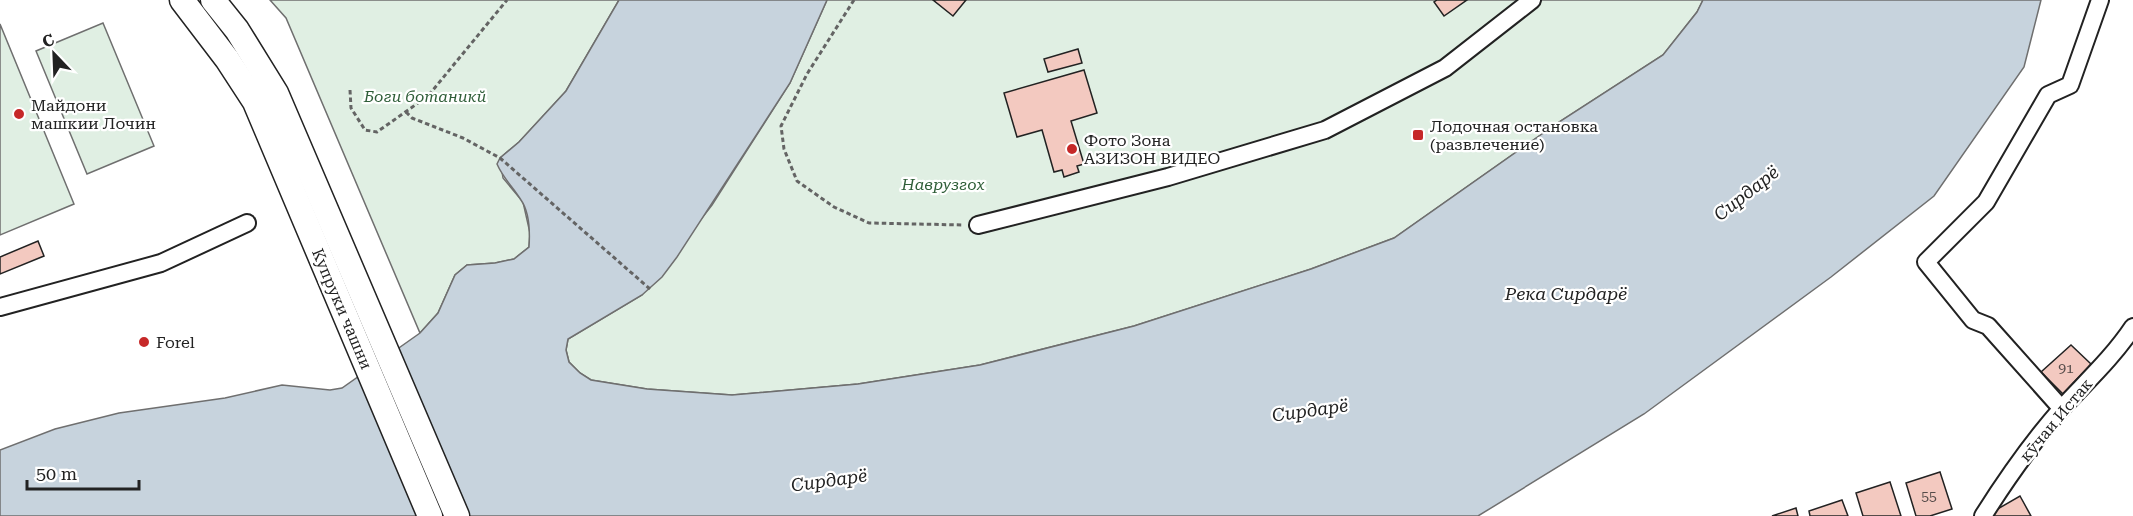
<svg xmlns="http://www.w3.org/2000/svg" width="2133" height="516" viewBox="0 0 2133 516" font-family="'Roboto Serif',serif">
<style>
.green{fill:#e0efe3;stroke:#6f6f6f;stroke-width:1.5}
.water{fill:#c7d3dd;stroke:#6f6f6f;stroke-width:1.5}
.building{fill:#f3c9c0;stroke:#222;stroke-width:1.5}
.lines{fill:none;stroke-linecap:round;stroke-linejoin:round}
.minor-casing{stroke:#222;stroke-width:20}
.highway-casing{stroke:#222;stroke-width:27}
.path{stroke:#646464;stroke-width:3;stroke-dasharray:4.5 3;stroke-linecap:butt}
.minor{stroke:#fff;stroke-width:16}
.highway{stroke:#fff;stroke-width:24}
.poi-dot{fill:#c62828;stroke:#fff;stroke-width:2}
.labels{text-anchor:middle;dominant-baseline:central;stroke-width:4.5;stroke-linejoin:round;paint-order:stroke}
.number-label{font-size:14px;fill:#564c4a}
.park-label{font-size:16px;font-style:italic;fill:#2f5e38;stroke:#fff}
.poi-label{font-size:16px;fill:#222;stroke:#fff;text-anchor:start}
.street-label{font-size:16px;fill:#222;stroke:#fff}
.water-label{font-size:18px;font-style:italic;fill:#222;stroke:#fff}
</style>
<rect width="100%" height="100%" fill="#fff"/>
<g class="green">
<polygon points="270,0 619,0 566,91 519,142 500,158 503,178 523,202 530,233 529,247 514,259 495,263 467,265 455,275 438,313 420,333 286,18"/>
<polygon points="827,0 1703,0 1697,12 1663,55 1559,122 1394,238 1311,269 1134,326 980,365 858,384 732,395 647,389 591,380 580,373 569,362 566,350 568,339 642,295 712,205 790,83"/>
<polygon points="103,23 154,146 87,174 36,51"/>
<polygon points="0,24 74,204 0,235"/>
</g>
<path class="water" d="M619 0H827L790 83 677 257 662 277 642 295 568 339 566 350 569 362 580 373 591 380 647 389 732 395 858 384 980 365 1134 326 1311 269 1394 238 1559 122 1663 55 1697 12 1703 0H2041L2024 67 1934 196 1831 277 1644 414 1478 516H0V450L55 429 119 413 225 398 282 385 330 390 342 388 420 333 438 313 455 275 467 265 495 263 514 259 529 247C530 232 530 213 521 200 513 187 503 178 497 164L500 158 519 142 566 91Z"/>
<g class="building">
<polygon points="933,0 966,0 953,16"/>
<polygon points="1437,0 1467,0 1444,16 1434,2"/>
<polygon points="1078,49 1082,63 1048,72 1044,59"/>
<polygon points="1084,70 1097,113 1071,121 1084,164 1077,166 1079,172 1064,177 1062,170 1054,172 1042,130 1017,137 1004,93"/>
<polygon points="38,241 44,256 0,274 0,257"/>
<polygon points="2071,345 2091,364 2063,394 2041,372"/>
<polygon points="1940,472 1952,509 1930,516 1916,516 1906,483"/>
<polygon points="1890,482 1901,516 1863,516 1856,493"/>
<polygon points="2020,496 2031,516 1990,516 1989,514"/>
<polygon points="1842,500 1848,516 1810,516 1809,511"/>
<polygon points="1796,508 1798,516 1772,516"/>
</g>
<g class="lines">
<g class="minor-casing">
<g id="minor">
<polyline points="978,225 1168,177 1325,130 1445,68 1532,0"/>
<polyline points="0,307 161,263 247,223"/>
<polyline points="2062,409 1988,326 1973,320 1926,262 1986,202 2048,95 2070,85 2100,0"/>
<path d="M1983 516C2007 478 2033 441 2063 407 2087 381 2113 357 2133 327"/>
</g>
</g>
<g class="highway-casing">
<g id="highway">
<polyline points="182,0 227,59 255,102 430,516"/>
<polyline points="213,0 237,30 276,93 457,516"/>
</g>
</g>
<g class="path">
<polyline points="854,0 807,74 781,126 784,149 797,181 834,207 869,223 964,225"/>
<polyline points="350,90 351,108 365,130 377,132 428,96 507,0"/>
<polyline points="406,112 412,118 463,138 500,158 650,289"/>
</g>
<use href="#minor" class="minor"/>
<use href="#highway" class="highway"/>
</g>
<g class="poi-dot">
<circle cx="19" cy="114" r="6"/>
<rect x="1412" y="129" width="12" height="12" rx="3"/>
<circle cx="1072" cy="149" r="6"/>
<circle cx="144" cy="342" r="6"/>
</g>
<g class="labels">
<g class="number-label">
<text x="2066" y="368">91</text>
<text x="1929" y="496">55</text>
</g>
<g class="park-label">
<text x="425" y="96">Боги ботаникй</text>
<text x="943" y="184">Наврузгох</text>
</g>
<g class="poi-label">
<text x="31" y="105">Майдони<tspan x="31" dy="18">машкии Лочин</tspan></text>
<text x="1430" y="126">Лодочная остановка<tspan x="1430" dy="18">(развлечение)</tspan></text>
<text x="1084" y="140">Фото Зона<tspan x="1084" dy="18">АЗИЗОН ВИДЕО</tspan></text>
<text x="156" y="342">Forel</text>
</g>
<g class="street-label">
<text transform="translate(342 309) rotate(67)">Купруки чашни</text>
<text transform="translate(2056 420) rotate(-50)">кӯчаи Истак</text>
</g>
<g class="water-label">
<text transform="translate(1746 193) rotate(-38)">Сирдарё</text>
<text x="1566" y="293">Река Сирдарё</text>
<text transform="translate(1310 410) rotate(-8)">Сирдарё</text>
<text transform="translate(829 480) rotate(-8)">Сирдарё</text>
</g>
</g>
<g transform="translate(54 54) rotate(337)" stroke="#ffffff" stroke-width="4.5" paint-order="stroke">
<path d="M0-4.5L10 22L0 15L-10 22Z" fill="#222222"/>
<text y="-9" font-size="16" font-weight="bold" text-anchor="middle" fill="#222222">С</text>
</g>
<path d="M27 480v9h112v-9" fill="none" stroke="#222222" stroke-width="3"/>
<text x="36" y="480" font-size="18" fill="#222222" stroke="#ffffff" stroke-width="4.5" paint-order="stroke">50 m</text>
</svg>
